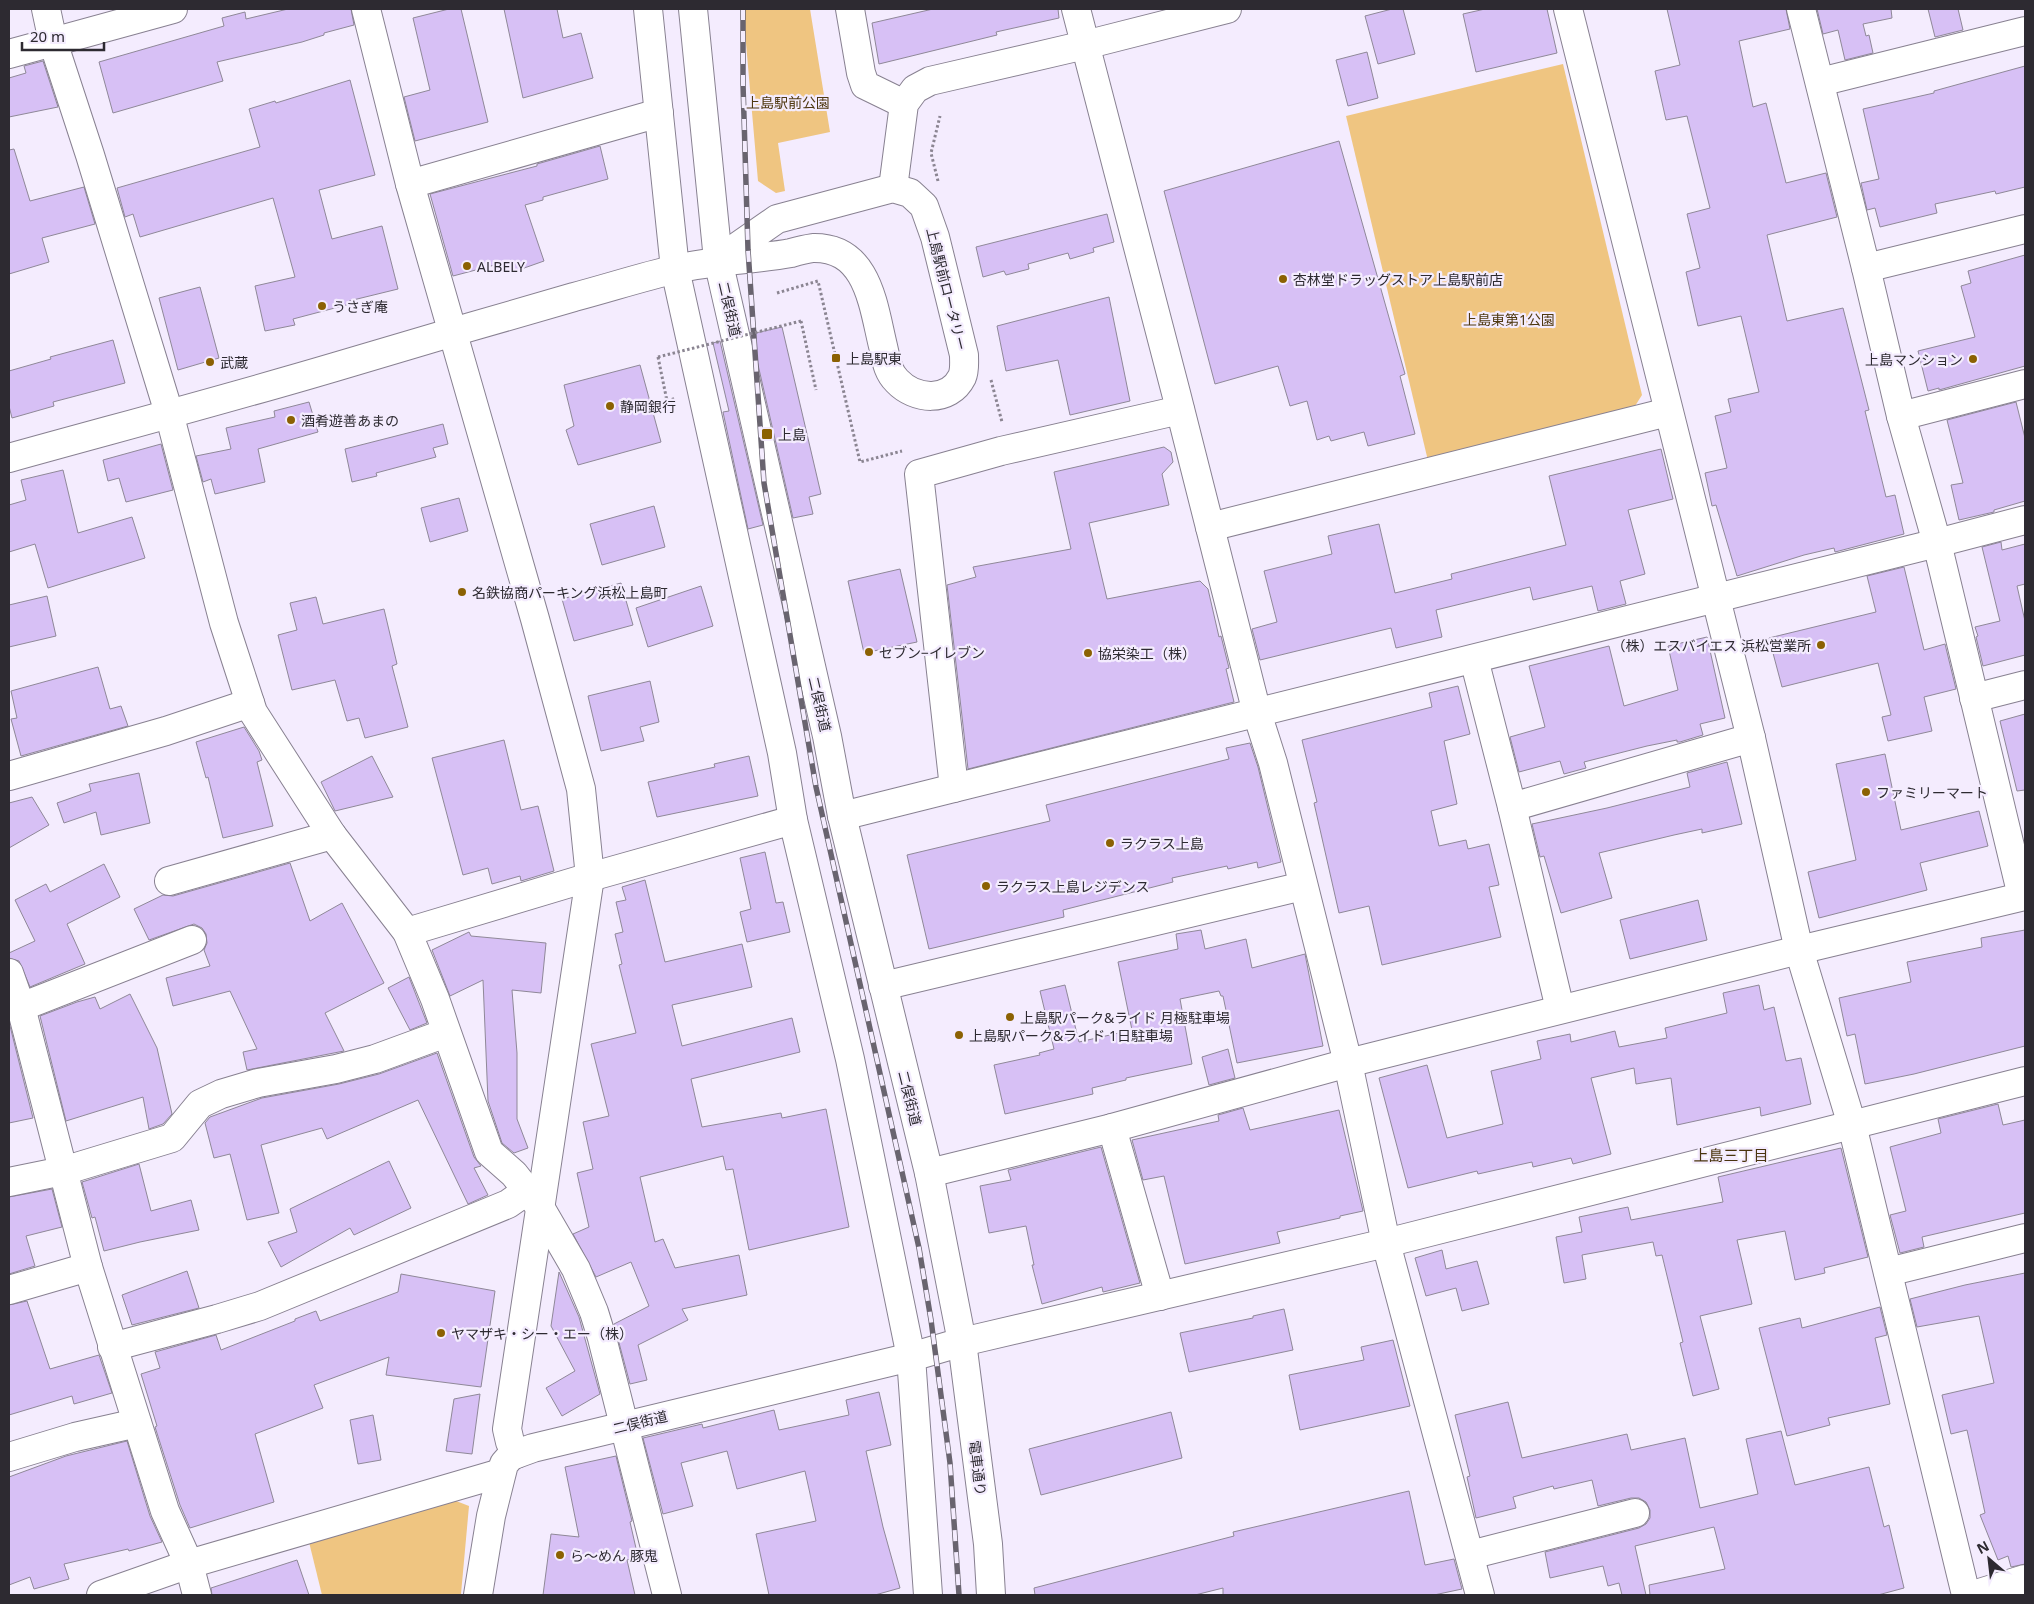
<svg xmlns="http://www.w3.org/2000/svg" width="2034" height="1604" viewBox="0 0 2034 1604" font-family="'Noto Sans','Noto Sans JP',sans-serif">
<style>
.green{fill:#efc581}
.building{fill:#d7c0f5;stroke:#8f8898}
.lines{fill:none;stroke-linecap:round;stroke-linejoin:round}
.minor-casing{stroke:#888191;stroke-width:30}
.path{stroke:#8b8592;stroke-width:3;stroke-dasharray:2.5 2.5;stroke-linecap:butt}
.minor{stroke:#fff;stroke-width:28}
.rail-casing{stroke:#69646f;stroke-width:5.5}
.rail{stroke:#f4ecfe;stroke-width:4;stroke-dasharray:11;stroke-linecap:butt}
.path-bridge{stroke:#8b8592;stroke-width:3;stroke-dasharray:2.5 2.5;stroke-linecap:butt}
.poi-dot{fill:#8b6103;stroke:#f4ecfe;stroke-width:2}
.labels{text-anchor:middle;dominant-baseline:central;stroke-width:4.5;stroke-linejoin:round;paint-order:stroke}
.park-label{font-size:14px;fill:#4f3810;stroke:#f4ecfe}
.poi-label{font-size:14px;fill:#2d2a31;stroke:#f4ecfe;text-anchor:start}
.street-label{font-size:14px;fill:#2d2a31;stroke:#f4ecfe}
.neighbourhood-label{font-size:15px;fill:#49340e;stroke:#f4ecfe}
</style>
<rect width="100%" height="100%" fill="#f4ecfe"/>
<g class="green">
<polygon points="743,9 810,9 830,132 778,143 785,191 776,193 758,181"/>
<polygon points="1563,64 1642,395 1628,417 1429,465 1346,116"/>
<polygon points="451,1499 469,1506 461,1594 455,1595 322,1595 309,1542"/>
</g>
<g class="building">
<polygon points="288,9 351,9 354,25 324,33 324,35 302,42 217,62 223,81 113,113 99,62 224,26 222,18 245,12 246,19"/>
<polygon points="449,9 461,9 488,122 415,141 404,97 430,90 413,18"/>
<polygon points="504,9 557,9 563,38 581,33 593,78 523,98"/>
<polygon points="933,9 1058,9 1059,18 996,32 997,35 879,64 872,23"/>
<polygon points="1392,9 1403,9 1415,54 1378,64 1365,16"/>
<polygon points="1485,9 1547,9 1557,53 1476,72 1463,14"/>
<polygon points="1667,9 1786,9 1790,29 1739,41 1753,107 1766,103 1786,183 1826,173 1837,217 1767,235 1787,321 1843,308 1869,410 1865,411 1886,497 1895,495 1904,534 1835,552 1834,548 1804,555 1737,576 1716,505 1712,506 1705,473 1727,468 1715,416 1731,412 1728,399 1759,392 1741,316 1698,326 1686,272 1700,268 1687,214 1710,208 1687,116 1666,120 1655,71 1680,65"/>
<polygon points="1817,9 1891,9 1892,18 1863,24 1866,36 1869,35 1873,53 1845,60 1838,30 1823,34"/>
<polygon points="1928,9 1958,9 1963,30 1935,37"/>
<polygon points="1367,52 1378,98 1348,106 1336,60"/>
<polygon points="43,61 58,107 9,117 9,78 26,73 24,66"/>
<polygon points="2025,66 2025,187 1996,194 1995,191 1935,204 1937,213 1880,227 1875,208 1867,210 1861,183 1879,179 1863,109 1934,93 1934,91"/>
<polygon points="350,80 375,175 319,190 332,239 382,226 398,289 349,301 350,304 293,319 295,325 265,331 255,286 295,277 273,198 140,237 133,214 125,217 117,188 260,147 249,109 275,101 276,103"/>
<polygon points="1339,141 1405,374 1400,376 1415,434 1368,446 1364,432 1331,441 1329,436 1317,440 1307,401 1290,406 1278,366 1215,384 1164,191"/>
<polygon points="600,146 608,179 543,197 543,200 525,205 544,261 510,273 506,262 453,276 430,194 537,166 537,164"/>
<polygon points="14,149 30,201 84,187 95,224 42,238 49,262 9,274 9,150"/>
<polygon points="1107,214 1114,242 1093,248 1094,252 1070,259 1068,253 1028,264 1029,269 1006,275 1004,271 983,277 976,247"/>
<polygon points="2025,255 2025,366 1939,390 1939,388 1928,391 1918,351 1975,337 1961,286 1971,283 1968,271"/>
<polygon points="200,287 219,358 178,370 159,298"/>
<polygon points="1109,297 1130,401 1070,415 1058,360 1006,371 997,326"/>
<polygon points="782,327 821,494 809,497 813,514 793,518 751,334"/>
<polygon points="113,340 125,383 53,402 54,406 12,418 9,406 9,371 51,359 50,357"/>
<polygon points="720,341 763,525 748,529 723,412 729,411 713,343"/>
<polygon points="640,365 661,442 578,465 566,430 574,426 564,385"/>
<polygon points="309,402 318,432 258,449 265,482 215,494 211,479 203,482 196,456 231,449 226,428 275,417 274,411"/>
<polygon points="2016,402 2025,438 2025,501 1994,510 1994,512 1959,520 1951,485 1963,483 1947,420"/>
<polygon points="443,424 448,444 433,448 436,457 376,473 377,476 352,482 345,449"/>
<polygon points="161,444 173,490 126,502 119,478 108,481 103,460"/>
<polygon points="1164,447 1171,452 1173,462 1162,474 1169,505 1089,523 1107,599 1200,581 1208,589 1219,637 1221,636 1229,668 1226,669 1234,702 968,769 947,585 976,577 973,567 1071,549 1054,472"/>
<polygon points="1661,449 1673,499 1628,510 1645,574 1620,581 1626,604 1598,611 1592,586 1533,600 1530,587 1436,610 1442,637 1396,648 1391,628 1260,660 1252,629 1277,622 1264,571 1332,554 1328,536 1379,524 1395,593 1452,579 1451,574 1566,545 1549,476"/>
<polygon points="63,470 78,533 132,517 145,558 48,588 35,544 9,552 9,505 26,500 21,480"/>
<polygon points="459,498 468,531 430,542 421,508"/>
<polygon points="654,506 665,547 602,565 590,524"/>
<polygon points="2001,542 2002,550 2025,544 2025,584 2017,586 2025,621 2025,655 1983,666 1976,637 1978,636 1975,627 2000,621 1982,547"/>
<polygon points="1904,567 1924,650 1945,644 1956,689 1924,697 1932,731 1888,741 1882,717 1891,715 1878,663 1782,687 1769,638 1876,612 1867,576"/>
<polygon points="900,569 917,642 864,653 848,581"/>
<polygon points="621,583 633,625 574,641 562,599"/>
<polygon points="701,586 713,626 648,647 636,608"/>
<polygon points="47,596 56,636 9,647 9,605"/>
<polygon points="316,597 323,624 384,609 397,664 392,666 408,727 365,738 359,718 347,721 335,680 292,690 278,635 297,630 290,603"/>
<polygon points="1707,637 1725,718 1700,724 1703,735 1680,742 1677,742 1677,740 1647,746 1584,762 1586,768 1564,774 1560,761 1519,772 1510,737 1545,727 1529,666 1609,646 1624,706 1678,690 1668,646"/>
<polygon points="98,667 110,709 121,706 128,726 21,756 11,719 17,718 11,691"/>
<polygon points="650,681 659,722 640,727 644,741 601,751 588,696"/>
<polygon points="1458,686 1470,734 1444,741 1457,804 1431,811 1439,846 1466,840 1468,849 1489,844 1499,885 1489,887 1501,937 1382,965 1369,906 1339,913 1314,803 1317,802 1302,740 1432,707 1429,693"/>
<polygon points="2025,714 2025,790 2017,791 2000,721"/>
<polygon points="244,727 259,751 262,760 257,762 273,826 223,838 208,777 206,778 196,742"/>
<polygon points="504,740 521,810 538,806 554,871 521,881 520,876 492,884 488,868 463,875 432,758"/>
<polygon points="1250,743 1258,767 1281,862 1258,868 1257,862 1228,869 1227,866 1172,878 1173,882 1063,910 1064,917 929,949 907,855 1050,821 1046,805 1229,759 1226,748"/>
<polygon points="1885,754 1901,830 1979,811 1988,846 1920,863 1927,890 1819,918 1808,872 1856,860 1836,764"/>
<polygon points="372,756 393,797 335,811 321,782"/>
<polygon points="749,756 758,796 657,817 648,782 715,767 714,764"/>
<polygon points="1727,762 1742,824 1702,833 1702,829 1674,835 1599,853 1612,898 1561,913 1544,856 1540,857 1532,824 1607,808 1690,787 1687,773"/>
<polygon points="139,773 150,823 101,835 96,812 64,823 57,803 91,791 89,784"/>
<polygon points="32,797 49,825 9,848 9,803"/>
<polygon points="765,852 776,903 783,902 790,932 747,942 740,912 751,909 740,858"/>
<polygon points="290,863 310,921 342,903 384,983 325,1013 344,1051 247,1070 243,1052 257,1049 230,991 173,1006 166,978 210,966 204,950 207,943 206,934 202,928 194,924 149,940 134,909 163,895 173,896"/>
<polygon points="104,864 120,897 67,924 85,964 30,987 19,961 9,958 9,953 35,941 15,900 46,884 50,892"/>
<polygon points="645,880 665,962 742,944 752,987 672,1005 682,1046 792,1018 800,1052 691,1079 702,1127 781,1113 782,1118 826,1109 849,1227 749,1250 733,1169 726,1170 723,1156 640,1177 655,1242 663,1239 675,1268 739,1255 747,1295 682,1309 688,1320 638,1345 647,1380 630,1384 614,1324 649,1306 631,1262 596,1277 573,1234 589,1227 577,1173 593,1169 583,1122 609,1116 591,1044 636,1033 619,965 622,964 615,934 623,932 616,902 626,900 622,887"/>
<polygon points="1698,900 1707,940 1630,959 1620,920"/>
<polygon points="1201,930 1205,949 1246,939 1252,968 1305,954 1323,1046 1237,1063 1223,996 1221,996 1219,991 1180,999 1192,1064 1126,1078 1126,1080 1092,1088 1093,1094 1005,1114 994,1065 1040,1055 1039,1053 1054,1049 1040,991 1065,985 1079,1042 1132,1030 1118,962 1178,949 1176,934"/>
<polygon points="2025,930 2025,1046 1914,1074 1865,1084 1855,1034 1847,1036 1839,998 1911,982 1907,962 1982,947 1981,938"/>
<polygon points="469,932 471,936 546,943 541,993 512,990 517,1053 517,1119 528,1148 514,1153 502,1143 488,1101 483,980 450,996 432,950"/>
<polygon points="409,977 427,1023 410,1030 388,988"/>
<polygon points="1759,985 1764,1010 1774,1007 1786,1061 1801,1058 1811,1104 1761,1116 1760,1107 1677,1125 1671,1078 1636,1084 1634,1068 1591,1078 1611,1154 1573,1164 1571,1158 1533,1167 1532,1162 1478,1174 1477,1171 1408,1188 1379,1078 1427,1065 1447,1138 1503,1124 1491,1071 1541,1059 1537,1041 1570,1034 1571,1042 1615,1031 1619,1047 1667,1038 1665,1028 1727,1013 1723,993"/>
<polygon points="130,994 157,1048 172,1114 163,1124 149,1129 143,1097 66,1121 40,1016 77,1002 95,997 100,1009"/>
<polygon points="9,1022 33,1118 9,1123"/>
<polygon points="1228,1049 1235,1078 1209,1085 1202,1057"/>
<polygon points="437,1053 474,1157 481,1166 474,1168 488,1195 468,1204 418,1100 327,1139 322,1128 261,1145 279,1213 247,1220 230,1154 214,1158 205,1123 210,1117 262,1098 339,1084 379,1074"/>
<polygon points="1998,1104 2003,1125 2025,1120 2025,1213 1922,1237 1924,1247 1900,1253 1890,1215 1906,1211 1890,1147 1941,1133 1938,1119"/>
<polygon points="1243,1108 1250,1130 1339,1110 1363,1211 1340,1216 1340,1218 1277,1232 1280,1243 1185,1264 1164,1176 1143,1180 1132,1140 1219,1121 1218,1115"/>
<polygon points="1101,1147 1140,1283 1103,1292 1102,1287 1042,1304 1032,1265 1034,1265 1026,1226 989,1233 980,1186 1011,1180 1008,1170"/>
<polygon points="1841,1148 1868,1257 1824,1268 1825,1273 1795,1280 1785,1231 1737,1240 1752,1304 1700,1316 1719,1389 1693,1396 1680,1343 1683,1342 1662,1255 1656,1256 1653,1242 1582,1255 1586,1279 1564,1283 1556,1237 1582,1232 1579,1217 1628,1207 1631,1220 1723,1202 1718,1177"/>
<polygon points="389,1161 411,1208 354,1235 350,1228 281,1267 268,1242 297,1232 290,1209"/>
<polygon points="139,1164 151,1211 191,1200 199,1230 140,1242 104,1251 95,1217 92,1218 82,1182"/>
<polygon points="52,1189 62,1227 26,1236 35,1266 9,1274 9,1197"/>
<polygon points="1442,1250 1446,1269 1477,1261 1489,1304 1462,1311 1456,1288 1426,1296 1415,1258"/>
<polygon points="187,1271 199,1308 132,1325 122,1295"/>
<polygon points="559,1272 579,1317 600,1394 562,1416 546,1388 575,1371 551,1326"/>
<polygon points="2025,1273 2025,1564 2011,1567 2008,1556 1998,1560 1980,1515 1985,1513 1967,1430 1951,1434 1942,1395 1994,1383 1979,1316 1917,1327 1910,1299 1965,1285"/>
<polygon points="401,1274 495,1291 481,1387 386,1375 389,1357 314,1385 323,1408 255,1434 274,1502 190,1528 180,1505 155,1427 157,1426 141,1374 160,1368 155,1352 216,1335 221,1350 295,1321 295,1319 316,1311 320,1321 398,1292"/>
<polygon points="27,1301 50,1369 99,1355 112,1393 74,1404 72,1396 9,1415 9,1305"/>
<polygon points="1880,1307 1887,1335 1875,1338 1890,1404 1828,1418 1830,1425 1787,1436 1759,1328 1800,1318 1802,1328"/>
<polygon points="1284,1309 1293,1350 1189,1372 1180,1333 1253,1318 1253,1316"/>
<polygon points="1393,1340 1410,1406 1300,1430 1289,1375 1364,1360 1361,1347"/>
<polygon points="879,1392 891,1445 866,1451 883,1527 900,1588 875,1595 769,1595 756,1534 816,1521 805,1471 737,1489 727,1451 681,1463 693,1506 663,1514 643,1438 702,1424 703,1428 774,1410 779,1430 849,1415 846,1400"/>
<polygon points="480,1394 472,1454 446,1451 454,1399"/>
<polygon points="1508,1402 1522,1458 1627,1434 1631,1450 1685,1438 1700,1508 1758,1494 1746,1439 1781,1431 1795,1485 1869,1467 1884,1527 1889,1525 1904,1588 1878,1595 1650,1595 1649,1585 1725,1569 1714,1527 1635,1546 1646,1595 1622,1595 1619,1583 1608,1586 1603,1566 1550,1578 1545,1552 1639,1528 1646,1524 1650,1518 1650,1510 1646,1502 1639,1498 1631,1498 1598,1506 1592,1480 1554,1489 1553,1486 1513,1497 1516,1508 1476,1518 1467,1477 1470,1476 1455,1415"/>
<polygon points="1171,1412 1182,1458 1041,1495 1029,1449"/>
<polygon points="373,1415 381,1460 358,1464 350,1420"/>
<polygon points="127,1441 150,1516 162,1542 129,1551 128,1549 64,1564 69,1579 34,1589 30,1577 9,1585 9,1477 66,1456"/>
<polygon points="616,1456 632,1521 630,1522 638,1557 627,1560 635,1595 543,1595 551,1534 579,1537 565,1467"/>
<polygon points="1409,1491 1425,1565 1454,1559 1462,1589 1434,1595 1223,1595 1223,1588 1195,1595 1035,1595 1034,1588 1234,1536 1233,1532"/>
<polygon points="297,1560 309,1595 212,1595 211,1588"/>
</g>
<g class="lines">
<g class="minor-casing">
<g id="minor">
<polyline points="46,9 53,42 90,155 169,413 224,623 253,712 332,835 407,932 435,999 489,1152 514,1174 540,1207 576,1269 594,1312 602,1338 667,1595"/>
<polyline points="366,9 410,184 535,619 581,789 590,877 507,1429 510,1442 516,1454"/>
<polyline points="648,9 675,269 782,753 793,820 850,1059 911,1357 928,1595"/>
<polyline points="693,9 718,260 827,736 842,816 929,1173 962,1342 988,1544 991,1595"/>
<polyline points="850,9 861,73 865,85 904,104"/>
<polyline points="1076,9 1176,393 1257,713 1273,763 1348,1063 1386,1243 1480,1595"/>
<polyline points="1568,9 1751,738 1799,950 1852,1125 1966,1595"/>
<polyline points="1801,9 1866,268 1901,416 1937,543 2022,896"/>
<polyline points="9,54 173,9"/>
<polyline points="1820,82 2025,31"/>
<polyline points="410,184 659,113"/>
<polyline points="893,188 904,104 915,89 930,81 1085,45 1227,9"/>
<polyline points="1866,268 2025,229"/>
<polyline points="1901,416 2025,384"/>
<path d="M9 458C117 428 227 399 335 367 415 343 494 320 574 297 608 288 642 277 676 269 714 260 753 260 791 253 798 251 806 249 813 248 868 247 873 305 883 346 886 359 887 371 897 381 915 400 949 403 962 377 965 370 964 363 964 355L935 237 924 206 910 193 893 188 777 219 718 260"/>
<polyline points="1210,527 1668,412"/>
<polyline points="1474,659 1512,807 1560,1009"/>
<polyline points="1974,698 2025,685"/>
<polyline points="9,776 166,731 250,703"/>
<polyline points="954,788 1937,543 2025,520"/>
<polyline points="1512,807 1751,738"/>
<polyline points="842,816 954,788 919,474 1001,451 1180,410"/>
<polyline points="169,881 332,835"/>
<polyline points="407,932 590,877 793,820"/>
<polyline points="9,973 21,1007 88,1267 165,1511 189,1564 197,1595"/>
<polyline points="883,986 1303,886"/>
<polyline points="21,1007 192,940"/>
<polyline points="1112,1128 1160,1296"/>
<polyline points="929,1173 1112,1128 1348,1063 1799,950 2025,896"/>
<polyline points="9,1182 63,1171 172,1138 200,1104 221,1094 258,1083 336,1069 375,1059 446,1033"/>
<polyline points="1888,1272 2025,1238"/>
<polyline points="9,1290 88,1267"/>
<polyline points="112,1347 217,1319 260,1306 508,1204 528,1190"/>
<polyline points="9,1457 75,1437 137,1423"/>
<polyline points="1470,1555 1635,1513"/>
<polyline points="101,1595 189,1564 501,1473"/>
<polyline points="478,1595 491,1516 504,1464 511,1456 533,1448 911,1357 962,1342 1386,1243 2025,1081"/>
<polyline points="1973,1595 2025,1579"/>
</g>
</g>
<g class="path">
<polyline points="938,181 931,153 940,116"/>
<polyline points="777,293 818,281 860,462 902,451"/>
<polyline points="801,321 816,390"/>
<polyline points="658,357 667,401 676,398"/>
<polyline points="991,380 1002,422"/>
</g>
<use href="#minor" class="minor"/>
<g class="rail-casing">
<polyline id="rail" points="743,9 743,84 748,250 764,483 816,787 919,1248 931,1320 950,1463 959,1595"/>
</g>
<use href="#rail" class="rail"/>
<polyline class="path-bridge" points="658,357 801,321"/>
</g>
<g class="poi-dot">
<circle cx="467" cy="266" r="5"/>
<circle cx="1283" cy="279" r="5"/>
<circle cx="322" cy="306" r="5"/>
<rect x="831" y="353" width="10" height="10" rx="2.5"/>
<circle cx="1973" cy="359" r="5"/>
<circle cx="210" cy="362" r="5"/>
<circle cx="610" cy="406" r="5"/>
<circle cx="291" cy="420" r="5"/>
<rect x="761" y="428" width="12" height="12" rx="2.5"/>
<circle cx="462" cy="592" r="5"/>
<circle cx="1821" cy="645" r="5"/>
<circle cx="869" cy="652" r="5"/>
<circle cx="1088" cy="653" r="5"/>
<circle cx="1866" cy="792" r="5"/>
<circle cx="1110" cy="843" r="5"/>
<circle cx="986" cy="886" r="5"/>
<circle cx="1010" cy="1017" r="5"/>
<circle cx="959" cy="1035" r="5"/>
<circle cx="441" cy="1333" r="5"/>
<circle cx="560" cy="1555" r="5"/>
</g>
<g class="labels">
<g class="park-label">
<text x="788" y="102">上島駅前公園</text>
<text x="1509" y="319">上島東第1公園</text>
</g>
<g class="poi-label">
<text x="477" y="266">ALBELY</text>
<text x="1293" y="279">杏林堂ドラッグストア上島駅前店</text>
<text x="332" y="306">うさぎ庵</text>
<text x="846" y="358">上島駅東</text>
<text x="1963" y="359" text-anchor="end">上島マンション</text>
<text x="220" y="362">武蔵</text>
<text x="620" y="406">静岡銀行</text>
<text x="301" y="420">酒肴遊善あまの</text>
<text x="778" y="434">上島</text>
<text x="472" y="592">名鉄協商パーキング浜松上島町</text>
<text x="1811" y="645" text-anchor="end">（株）エスバイエス 浜松営業所</text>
<text x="879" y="652">セブン−イレブン</text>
<text x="1098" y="653">協栄染工（株）</text>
<text x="1876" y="792">ファミリーマート</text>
<text x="1120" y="843">ラクラス上島</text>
<text x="996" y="886">ラクラス上島レジデンス</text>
<text x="1020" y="1017">上島駅パーク&amp;ライド 月極駐車場</text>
<text x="969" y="1035">上島駅パーク&amp;ライド 1日駐車場</text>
<text x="451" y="1333">ヤマザキ・シー・エー（株）</text>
<text x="570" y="1555">ら～めん 豚鬼</text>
</g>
<g class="street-label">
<text transform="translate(947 289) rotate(76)">上島駅前ロータリー</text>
<text transform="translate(730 309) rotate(77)">二俣街道</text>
<text transform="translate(820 704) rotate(77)">二俣街道</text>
<text transform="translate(910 1098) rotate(76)">二俣街道</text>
<text transform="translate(640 1422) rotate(-14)">二俣街道</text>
<text transform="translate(978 1468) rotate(83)">電車通り</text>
</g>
<g class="neighbourhood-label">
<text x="1731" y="1155">上島三丁目</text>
</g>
</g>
<rect width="2034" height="1604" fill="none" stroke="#2d2a31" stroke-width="20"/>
<g transform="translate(1989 1559) rotate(332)" stroke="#f4ecfe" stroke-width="4" paint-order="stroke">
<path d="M0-4L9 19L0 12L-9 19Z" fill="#2d2a31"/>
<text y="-8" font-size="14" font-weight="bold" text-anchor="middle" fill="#2d2a31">N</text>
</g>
<path d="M22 42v8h82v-8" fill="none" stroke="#2d2a31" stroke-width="2.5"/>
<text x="30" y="42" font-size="15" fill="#2d2a31" stroke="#f4ecfe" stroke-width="4" paint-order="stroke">20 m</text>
</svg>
